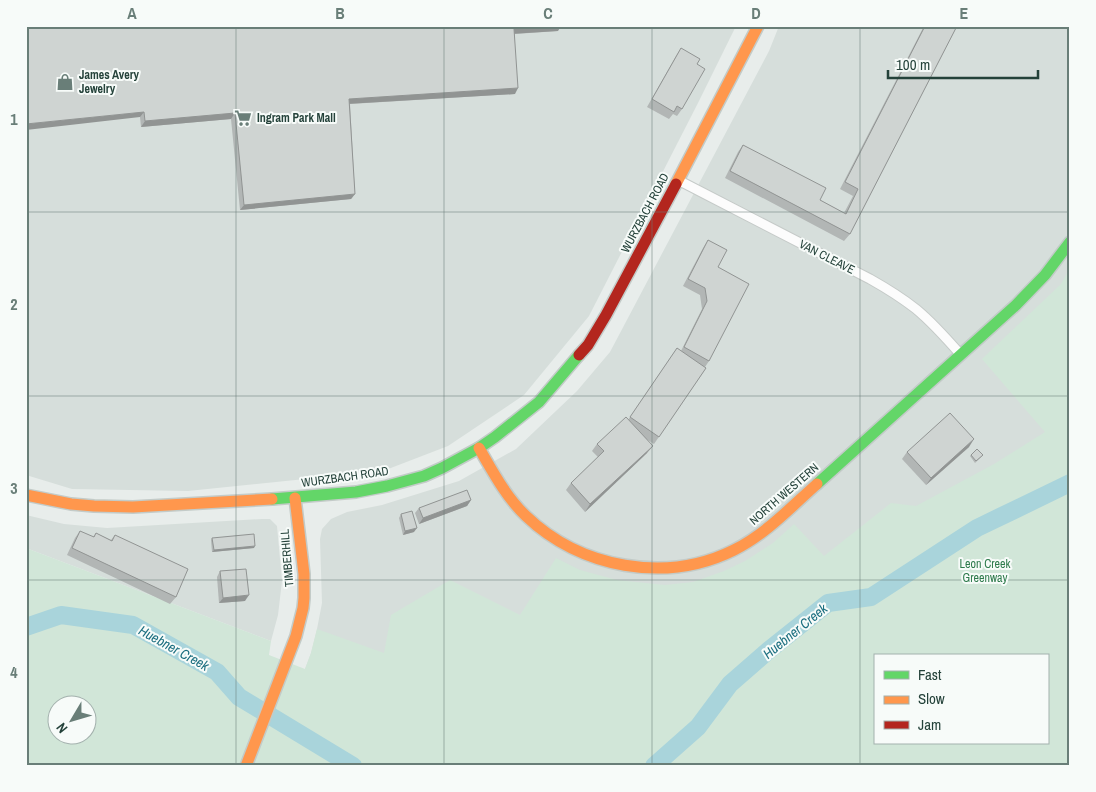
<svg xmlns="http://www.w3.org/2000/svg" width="1096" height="792" viewBox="0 0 1096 792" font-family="'Archivo Narrow',sans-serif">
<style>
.built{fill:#d6dedb}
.green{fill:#d1e6d8;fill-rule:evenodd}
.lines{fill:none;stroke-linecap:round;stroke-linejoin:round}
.river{stroke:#a9d4db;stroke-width:18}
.street-casing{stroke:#c5cac8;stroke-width:11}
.fast-casing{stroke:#c3cbc8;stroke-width:14}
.slow-casing{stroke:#c3cbc8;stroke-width:14}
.jam-casing{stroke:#c3cbc8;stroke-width:14}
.street{stroke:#fcfcfc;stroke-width:9}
.fast{stroke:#63d668;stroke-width:11}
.slow{stroke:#ff974d;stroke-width:11}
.jam{stroke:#b3261e;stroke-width:11}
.wall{fill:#b2b6b5}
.shaded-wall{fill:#919493}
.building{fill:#cfd4d2;stroke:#919493}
.grid{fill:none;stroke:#697e78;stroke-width:1;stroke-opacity:0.55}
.labels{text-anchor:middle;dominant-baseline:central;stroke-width:4;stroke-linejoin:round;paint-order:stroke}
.poi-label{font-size:12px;font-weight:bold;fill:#24423a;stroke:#f7fbf9;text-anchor:start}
.street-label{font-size:12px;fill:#24423a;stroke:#f7fbf9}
.park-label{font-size:12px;fill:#2d7a4b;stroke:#f7fbf9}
.water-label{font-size:14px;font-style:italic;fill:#1c6f80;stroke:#f7fbf9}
.neatline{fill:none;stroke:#697e78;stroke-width:2}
.grid-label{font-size:16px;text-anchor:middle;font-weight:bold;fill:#697e78}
</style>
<rect width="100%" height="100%" fill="#e8edeb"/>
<g class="built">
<polygon points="26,26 736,26 698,103 589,316 524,395 448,446 383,471 188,491 72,489 26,475"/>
<polygon points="779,26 1070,26 1070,445 1045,433 733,630 305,669 311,653 317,629 322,603 320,539 322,529 331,519 347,512 382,505 459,481 516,449 577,391 610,352 769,51"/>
<polygon points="26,515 64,524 107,528 262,519 270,519 277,526 282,581 278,615 271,641 26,548"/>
</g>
<path class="green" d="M1070 268V766H26V548L271 641 269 655 305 669 311 653 317 629 384 653 391 615 450 580 520 615 556 558 580 570 617 580 665 585 693 582 724 571 745 561 773 543 794 524 824 556 891 503 916 506 994 464 1045 432 982 359 1061 284ZM875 656H1047V743H875ZM58 704H88V734H58Z"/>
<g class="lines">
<g class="river">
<polyline points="26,627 61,615 133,625 217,672 239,697 353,766"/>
<polyline points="654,766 698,727 730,684 769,650 828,603 871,597 977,528 1070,483"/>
</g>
<g class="street-casing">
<path id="street" d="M678 180 870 279C886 288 902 298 916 309 933 323 947 339 961 355"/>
</g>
<g class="fast-casing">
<g id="fast">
<polyline points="817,484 1016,305 1045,275 1070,242"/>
<polyline points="272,499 356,492 387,486 424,476 442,468 479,448 495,437 539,402 579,355"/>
</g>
</g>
<g class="slow-casing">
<g id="slow">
<polyline points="676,184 758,26"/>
<path d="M479 448C493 472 506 497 526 516 580 568 666 584 734 550 766 534 791 507 817 484"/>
<polyline points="26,495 71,504 94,506 133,507 272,499"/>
<polyline points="246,766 296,636 303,608 304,598 304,574 295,498"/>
</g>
</g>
<g class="jam-casing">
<polyline id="jam" points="579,355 588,345 606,315 676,184"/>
</g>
<use href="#street" class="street"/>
<use href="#fast" class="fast"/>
<use href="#slow" class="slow"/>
<use href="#jam" class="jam"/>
</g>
<g class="wall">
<polygon points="26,26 558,31 515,34 515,94 350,104 355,194 351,199 240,210 231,119 141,127 140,117"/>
<polygon points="924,26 957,26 850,234 844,241 725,178 738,152 743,145 820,200 844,213 853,196 840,189"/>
<polygon points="681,48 697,64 682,109 677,116 673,114 669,119 647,107 676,56"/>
<polygon points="708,240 718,267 709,361 705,367 706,368 654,444 646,439 647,453 585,512 566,490 571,483 598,457 592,451 597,444 628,420 677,348 681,351 702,309 700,295 683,286 703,248"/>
<polygon points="969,447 926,485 902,459 907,452"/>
<polygon points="971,455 983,455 975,463 970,456"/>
<polygon points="471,500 467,506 419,524 415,513 419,508"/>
<polygon points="401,514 414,532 403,535 399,518"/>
<polygon points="80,531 93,537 96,533 111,540 115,535 176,597 170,604 67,555 75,538"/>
<polygon points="212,538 254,548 212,552 211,540"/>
<polygon points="220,571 245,601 219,603 217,577"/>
</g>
<g class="shaded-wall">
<polygon points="546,26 561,26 558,31 510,34 514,29"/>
<polygon points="518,88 515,94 346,104 349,99"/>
<polygon points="144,112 140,117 26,130 26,124"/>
<polygon points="235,113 231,119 141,127 145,121"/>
<polygon points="355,194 351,199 240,210 244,205"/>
<polygon points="974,439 969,447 926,485 931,478"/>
<polygon points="653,446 647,453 585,512 590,504"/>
<polygon points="471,500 467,506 419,524 423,518"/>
<polygon points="417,528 414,532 403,535 405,531"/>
<polygon points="255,546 254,548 212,552 214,550"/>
<polygon points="249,595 245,601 219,603 223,598"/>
</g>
<g class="building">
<polygon points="26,26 546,26 514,29 518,88 349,99 355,194 244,205 235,113 145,121 144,112 26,124"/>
<polygon points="925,26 957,26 850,234 730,171 743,145 826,188 820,200 846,214 858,189 845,182"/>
<polygon points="681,48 700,59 697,64 705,69 682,109 677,106 674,112 652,99"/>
<polygon points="708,240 727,250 718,267 749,284 709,361 684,347 707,301 705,288 688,279"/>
<polygon points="677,348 706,368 659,437 630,417"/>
<polygon points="950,413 974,439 931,478 907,452"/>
<polygon points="626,417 653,446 590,504 571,483 604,451 597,444"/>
<polygon points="977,449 983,455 976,461 971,455"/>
<polygon points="467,490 471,500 423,518 419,508"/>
<polygon points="412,511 417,528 405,531 401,514"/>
<polygon points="80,531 94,537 96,533 112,541 115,535 188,569 176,597 72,548"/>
<polygon points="254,534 255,546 214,550 212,538"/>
<polygon points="246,569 249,595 223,598 220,571"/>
</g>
<path class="grid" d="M236 26V766M444 26V766M652 26V766M860 26V766M26 212H1070M26 396H1070M26 580H1070"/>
<defs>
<g id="shop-bare" transform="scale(1.35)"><path d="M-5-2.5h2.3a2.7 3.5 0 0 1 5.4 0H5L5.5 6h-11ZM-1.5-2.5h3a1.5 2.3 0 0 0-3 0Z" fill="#697e78" stroke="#f7fbf9" stroke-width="2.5" paint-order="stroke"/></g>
<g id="supermarket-bare" transform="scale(1.35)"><path d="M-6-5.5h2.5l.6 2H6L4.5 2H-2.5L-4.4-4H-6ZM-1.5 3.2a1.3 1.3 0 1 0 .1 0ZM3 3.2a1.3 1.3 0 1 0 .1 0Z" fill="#697e78" stroke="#f7fbf9" stroke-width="2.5" paint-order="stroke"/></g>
</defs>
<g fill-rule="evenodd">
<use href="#shop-bare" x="65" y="82"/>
<use href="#supermarket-bare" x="243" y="118"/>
</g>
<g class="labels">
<g class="poi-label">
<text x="79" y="75">James Avery<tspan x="79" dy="14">Jewelry</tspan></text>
<text x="257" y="118">Ingram Park Mall</text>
</g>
<g class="street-label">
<text transform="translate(645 213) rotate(-62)">WURZBACH ROAD</text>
<text transform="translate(827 257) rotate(27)">VAN CLEAVE</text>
<text transform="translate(345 477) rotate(-8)">WURZBACH ROAD</text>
<text transform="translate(784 494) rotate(-41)">NORTH WESTERN</text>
<text transform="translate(287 558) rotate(-95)">TIMBERHILL</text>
</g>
<g class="park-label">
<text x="985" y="564">Leon Creek<tspan x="985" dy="14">Greenway</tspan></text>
</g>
<g class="water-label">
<text transform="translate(795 631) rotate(-39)">Huebner Creek</text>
<text transform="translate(174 648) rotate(29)">Huebner Creek</text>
</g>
</g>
<rect width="1096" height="792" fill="none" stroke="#f7fbf9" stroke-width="55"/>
<rect x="874" y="654" width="175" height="90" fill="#f7fbf9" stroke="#a3b1ad"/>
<rect x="884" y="671" width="25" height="8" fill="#63d668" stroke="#a3b1ad"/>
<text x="918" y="680" font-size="15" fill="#24423a">Fast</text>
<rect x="884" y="696" width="25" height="8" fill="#ff974d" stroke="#a3b1ad"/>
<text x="918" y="704" font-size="15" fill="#24423a">Slow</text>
<rect x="884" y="721" width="25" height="8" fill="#b3261e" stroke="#a3b1ad"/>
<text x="918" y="730" font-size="15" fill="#24423a">Jam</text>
<g transform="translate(72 720) rotate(232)"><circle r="24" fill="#f7fbf9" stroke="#a3b1ad"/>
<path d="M0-4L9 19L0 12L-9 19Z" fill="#697e78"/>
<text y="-8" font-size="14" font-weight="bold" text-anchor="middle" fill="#24423a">N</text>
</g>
<path d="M888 70v8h150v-8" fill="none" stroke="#24423a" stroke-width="2.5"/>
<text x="896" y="70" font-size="15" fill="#24423a" stroke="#f7fbf9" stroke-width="4" paint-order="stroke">100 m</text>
<rect x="28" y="28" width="1040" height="736" class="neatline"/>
<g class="grid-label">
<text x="132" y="19">A</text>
<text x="340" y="19">B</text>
<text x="548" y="19">C</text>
<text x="756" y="19">D</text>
<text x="964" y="19">E</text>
<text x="14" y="125">1</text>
<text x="14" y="310">2</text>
<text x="14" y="494">3</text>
<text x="14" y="678">4</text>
</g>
</svg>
